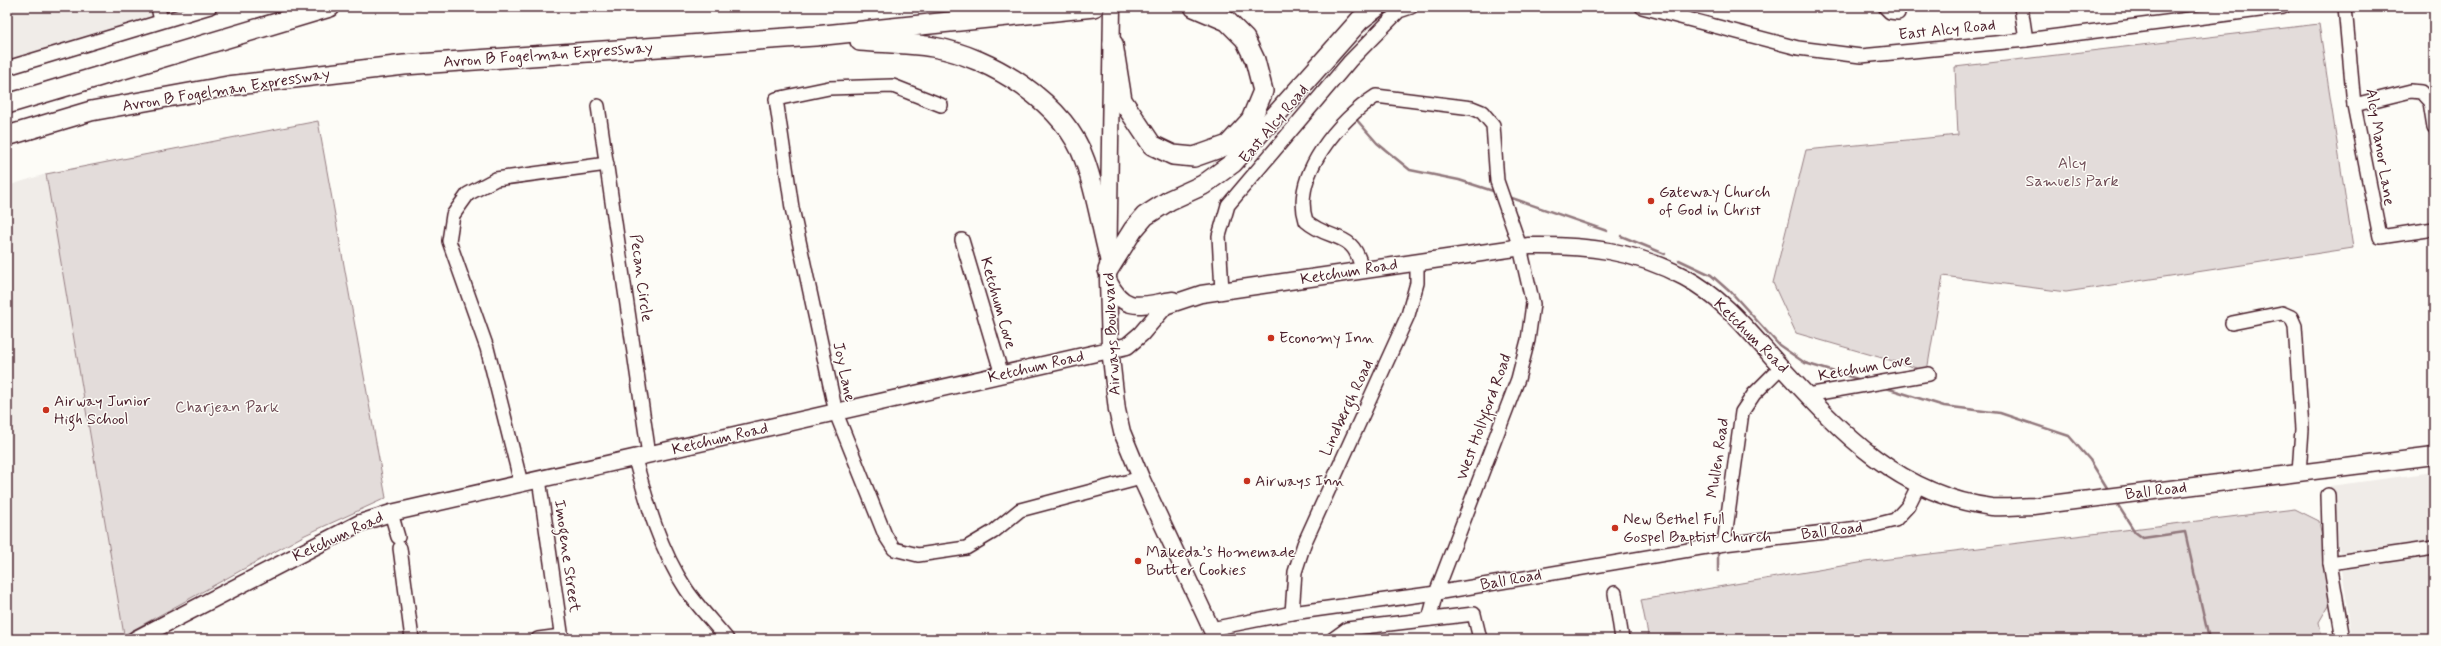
<svg xmlns="http://www.w3.org/2000/svg" width="2441" height="646" viewBox="0 0 2441 646" font-family="Mynerve,sans-serif">
<style>
.built{fill:#f0ece8}
.green{fill:#e3dcda;stroke:#967e82}
.lines{fill:none;stroke-linecap:round;stroke-linejoin:round}
.stream{stroke:#91777b;stroke-width:2.5}
.minor-casing{stroke:#4a1f2b;stroke-width:16}
.major-casing{stroke:#4a1f2b;stroke-width:19}
.highway-casing{stroke:#4a1f2b;stroke-width:22}
.minor{stroke:#fdfcf7;stroke-width:13}
.major{stroke:#fdfcf7;stroke-width:16}
.highway{stroke:#fdfcf7;stroke-width:19}
.poi-dot{fill:#c8321e;stroke:#fdfcf7;stroke-width:1.5}
.labels{text-anchor:middle;dominant-baseline:central;stroke-width:3;stroke-linejoin:round;paint-order:stroke}
.street-label{font-size:16px;fill:#4a1f2b;stroke:#fdfcf7}
.park-label{font-size:16px;fill:#704e57;stroke:#fdfcf7}
.poi-label{font-size:16px;fill:#4a1f2b;stroke:#fdfcf7;text-anchor:start}
</style>
<rect width="100%" height="100%" fill="#fdfcf7"/>
<filter id="ink" filterUnits="userSpaceOnUse"><feTurbulence type="fractalNoise" baseFrequency=".025" numOctaves="2"/><feDisplacementMap in="SourceGraphic" scale="8" xChannelSelector="R" yChannelSelector="G"/><feConvolveMatrix kernelMatrix="1 2 1 2 8 2 1 2 1" color-interpolation-filters="sRGB"/></filter>
<g filter="url(#ink)">
<g class="built">
<polygon points="7,7 190,7 7,60"/>
<polygon points="46,174 124,635 116,639 7,639 7,186"/>
<polygon points="2434,472 2434,639 2352,639 2330,486"/>
</g>
<g class="green">
<polygon points="2319,24 2353,248 2066,292 1943,276 1927,371 1796,333 1773,283 1806,150 1958,135 1955,67"/>
<polygon points="318,121 386,498 305,535 124,635 46,174"/>
<polygon points="2295,509 2319,521 2333,598 2319,622 2322,639 1649,639 1641,600 1865,562"/>
</g>
<g class="lines">
<g class="stream">
<polyline points="1356,119 1377,143 1410,170 1459,180 1493,191"/>
<polyline points="1509,197 1607,231"/>
<polyline points="1621,236 1665,254"/>
<polyline points="1679,260 1711,275 1729,291"/>
<polyline points="1731,292 1779,345 1805,363 1861,380"/>
<polyline points="1883,387 1944,406 2000,413 2069,436 2090,460 2109,491"/>
<polyline points="2116,502 2135,532 2143,538 2185,532 2209,639"/>
<polyline points="1718,571 1718,549"/>
</g>
<g class="minor-casing">
<g id="minor">
<polyline points="158,7 161,21"/>
<polyline points="1642,7 1798,48 1861,56 2026,40 2283,7"/>
<polyline points="1885,7 1890,12 1898,13"/>
<polyline points="2021,7 2026,40"/>
<polyline points="2345,7 2354,105 2380,237 2434,229"/>
<polyline points="7,68 210,7"/>
<polyline points="941,105 893,86 829,88 776,99 792,208 836,413 885,535 894,549 918,555 966,548 993,532 1020,510 1141,478"/>
<polyline points="2354,105 2411,91 2421,92 2430,102 2434,127"/>
<polyline points="598,106 649,455"/>
<polyline points="962,240 1002,375"/>
<path d="M1362 270C1354 229 1331 243 1306 221 1291 175 1340 119 1376 96L1472 108 1482 112 1493 125 1497 181 1520 247 1533 304 1528 340 1518 379 1436 593 1429 619"/>
<polyline points="1222,291 1219,236 1228,205 1350,61 1399,11 1411,7"/>
<polyline points="2232,323 2282,313 2291,317 2295,326 2302,429 2299,473"/>
<polyline points="1807,395 1929,374"/>
<path d="M635 459C647 503 660 550 686 589 698 607 714 623 727 639"/>
<polyline points="539,479 562,639"/>
<polyline points="521,483 487,348 449,241 453,215 468,194 496,179 607,164"/>
<polyline points="2328,495 2330,563 2343,639"/>
<polyline points="391,513 398,537"/>
<polyline points="1724,544 1742,412 1754,394 1781,367"/>
<polyline points="400,548 412,639"/>
<polyline points="2330,563 2434,548"/>
<polyline points="1615,593 1622,639"/>
<polyline points="1292,613 1295,572 1304,544 1408,315 1417,283 1417,262"/>
<polyline points="1211,629 1292,613 1436,593 1724,544 1867,527 1895,520 1908,506 1918,486"/>
<polyline points="538,639 561,636"/>
<polyline points="1333,639 1347,629 1474,614 1480,639"/>
</g>
</g>
<g class="major-casing">
<g id="major">
<polyline points="1112,7 1108,280 1110,349 1117,410 1122,432 1141,478 1216,639"/>
<path d="M1109 282C1125 315 1143 304 1173 300"/>
<path d="M136 639 360 523 391 513 1127 346 1141 334 1165 306 1201 294 1529 246C1586 245 1633 250 1684 277 1723 297 1752 335 1781 367 1841 432 1898 495 1992 507 2006 508 2021 506 2034 506L2434 456"/>
</g>
</g>
<g class="highway-casing">
<g id="highway">
<path d="M860 41C884 43 908 43 933 47 991 57 1065 103 1085 161 1096 192 1101 225 1109 256"/>
<polyline points="1113,44 1122,100 1152,145 1173,155 1194,157 1228,145 1251,120 1263,91 1255,60 1245,39 1227,21 1194,7"/>
<polyline points="7,104 330,7"/>
<polyline points="7,136 91,111 228,86 404,65 815,36 1094,7"/>
<polyline points="1108,270 1133,230 1145,216 1170,200 1203,185 1233,163 1360,20 1377,7"/>
</g>
</g>
<use href="#minor" class="minor"/>
<use href="#major" class="major"/>
<use href="#highway" class="highway"/>
</g>
</g>
<g class="poi-dot">
<circle cx="1651" cy="201" r="4"/>
<circle cx="1271" cy="338" r="4"/>
<circle cx="46" cy="410" r="4"/>
<circle cx="1247" cy="481" r="4"/>
<circle cx="1615" cy="528" r="4"/>
<circle cx="1138" cy="561" r="4"/>
</g>
<g class="labels">
<g class="street-label">
<text transform="translate(1947 30) rotate(-6)">East Alcy Road</text>
<text transform="translate(548 55) rotate(-4)">Avron B Fogelman Expressway</text>
<text transform="translate(226 90) rotate(-9)">Avron B Fogelman Expressway</text>
<text transform="translate(1274 124) rotate(-50)">East Alcy Road</text>
<text transform="translate(2380 147) rotate(81)">Alcy Manor Lane</text>
<text transform="translate(1349 272) rotate(-9)">Ketchum Road</text>
<text transform="translate(641 278) rotate(82)">Pecan Circle</text>
<text transform="translate(998 303) rotate(74)">Ketchum Cove</text>
<text transform="translate(1112 334) rotate(-93)">Airways Boulevard</text>
<text transform="translate(1751 336) rotate(45)">Ketchum Road</text>
<text transform="translate(1036 367) rotate(-13)">Ketchum Road</text>
<text transform="translate(1865 368) rotate(-10)">Ketchum Cove</text>
<text transform="translate(844 372) rotate(78)">Joy Lane</text>
<text transform="translate(1347 408) rotate(-65)">Lindbergh Road</text>
<text transform="translate(1484 417) rotate(-70)">West Hollyford Road</text>
<text transform="translate(720 439) rotate(-13)">Ketchum Road</text>
<text transform="translate(1718 458) rotate(-82)">Mullen Road</text>
<text transform="translate(2156 491) rotate(-7)">Ball Road</text>
<text transform="translate(1832 531) rotate(-7)">Ball Road</text>
<text transform="translate(338 537) rotate(-25)">Ketchum Road</text>
<text transform="translate(567 556) rotate(82)">Imogene Street</text>
<text transform="translate(1511 580) rotate(-10)">Ball Road</text>
</g>
<g class="park-label">
<text x="2072" y="163">Alcy<tspan x="2072" dy="18">Samuels Park</tspan></text>
<text x="227" y="407">Charjean Park</text>
</g>
<g class="poi-label">
<text x="1659" y="192">Gateway Church<tspan x="1659" dy="18">of God in Christ</tspan></text>
<text x="1279" y="338">Economy Inn</text>
<text x="54" y="401">Airway Junior<tspan x="54" dy="18">High School</tspan></text>
<text x="1255" y="481">Airways Inn</text>
<text x="1623" y="519">New Bethel Full<tspan x="1623" dy="18">Gospel Baptist Church</tspan></text>
<text x="1146" y="552">Makeda’s Homemade<tspan x="1146" dy="18">Butter Cookies</tspan></text>
</g>
</g>
<rect width="2441" height="646" fill="none" stroke="#fdfcf7" stroke-width="24"/>
<rect x="12" y="12" width="2417" height="622" fill="none" stroke="#4a1f2b" stroke-width="1.5" filter="url(#ink)"/>
</svg>
